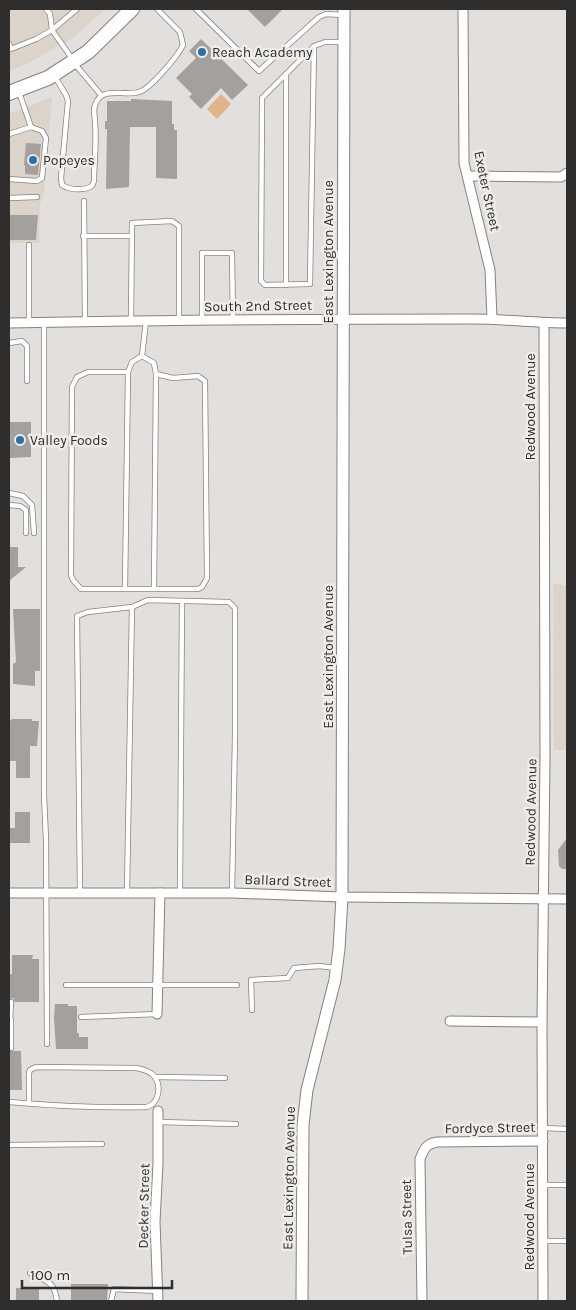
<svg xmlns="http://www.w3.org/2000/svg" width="576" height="1310" viewBox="0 0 576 1310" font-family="Karla,sans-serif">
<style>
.built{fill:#dcd4cb}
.green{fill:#e1b389}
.building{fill:#a3a09d}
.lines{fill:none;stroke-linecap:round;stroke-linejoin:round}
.service-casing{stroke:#85827f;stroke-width:6}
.minor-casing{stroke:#85827f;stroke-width:11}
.tertiary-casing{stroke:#85827f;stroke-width:13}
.primary-casing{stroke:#85827f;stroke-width:16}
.service{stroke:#fff;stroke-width:4.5}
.minor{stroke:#fff;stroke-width:9}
.tertiary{stroke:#fff;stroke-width:11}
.primary{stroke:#fff;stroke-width:14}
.poi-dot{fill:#2c71a6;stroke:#efece9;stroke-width:2}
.labels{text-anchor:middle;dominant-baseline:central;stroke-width:5;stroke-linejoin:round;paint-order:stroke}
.poi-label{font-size:14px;fill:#2f2e2d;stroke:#efece9;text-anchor:start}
.street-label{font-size:14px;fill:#2f2e2d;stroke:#efece9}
</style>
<rect width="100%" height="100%" fill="#e2dfdc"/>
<g class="built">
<polygon points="9,9 105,9 74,37 29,63 9,71"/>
<polygon points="52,97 44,192 40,204 39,243 9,243 9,114"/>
<polygon points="553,583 567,586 567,750 554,750"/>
</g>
<polygon class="green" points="221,94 231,104 217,119 207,109"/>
<g class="building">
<polygon points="247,9 283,9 265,27"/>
<polygon points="201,39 248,85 232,100 221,88 201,109 189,97 192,94 176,78 196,58 189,51"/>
<polygon points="131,99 172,101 172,124 174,124 174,130 177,130 177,179 156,178 156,127 130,127 129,187 106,189 107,129 105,129 105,121 107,121 107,101 131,101"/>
<polygon points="26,143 41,144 38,175 25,174 25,165 24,165"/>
<polygon points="9,215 38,215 36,240 9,240"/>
<polygon points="9,422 31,422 31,457 9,458"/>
<polygon points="9,547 18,547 18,567 26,567 9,581"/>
<polygon points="13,609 40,609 40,671 35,671 35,686 13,684 13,664 16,662"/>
<polygon points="12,719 32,719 32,721 39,721 37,746 30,746 30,778 16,778 16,761 9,761 9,722"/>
<polygon points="15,812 30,812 30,843 9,843 9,828 15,828"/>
<polygon points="567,838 567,869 562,869 559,866 558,850"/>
<polygon points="12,955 33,955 32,959 39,959 39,1002 15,1002 13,998 9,999 9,974 12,974"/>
<polygon points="55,1004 68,1004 68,1006 77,1006 77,1033 79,1033 79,1037 88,1037 88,1049 56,1049 54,1018"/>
<polygon points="9,1051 21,1051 22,1090 9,1090"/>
<polygon points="71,1284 108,1284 107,1301 71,1301"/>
<polygon points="16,1288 39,1288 39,1301 17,1301 16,1300"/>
</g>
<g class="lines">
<g class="service-casing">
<g id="service">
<polyline points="196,9 259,71 319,17 326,14 343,15"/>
<polyline points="9,44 11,49 36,39 52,30 50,14 46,9"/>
<polyline points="314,46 310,284 265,285 261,281 262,98 314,46 325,42 343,42"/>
<polyline points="73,60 52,30 77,9"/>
<polyline points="74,63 101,95"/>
<polyline points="286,74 286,285"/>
<path d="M54 75 66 95 68 101 61 178 62 185C70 190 83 191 92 186L94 181C94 162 97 142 95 123 95 117 93 111 95 105 102 85 124 97 139 92 150 89 178 56 183 45L180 32 157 9"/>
<polyline points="9,134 31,127 19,92"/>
<polyline points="9,179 37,181 42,178 46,138 42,131 31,127"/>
<polyline points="9,198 37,197"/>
<polyline points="84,201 85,322"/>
<polyline points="83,236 131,236"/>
<polyline points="29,245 29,323"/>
<polyline points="131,321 132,223 172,221 179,226 179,320"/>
<polyline points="202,321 202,253 232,253 233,321"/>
<polyline points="44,322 44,795 46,840 47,1044"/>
<polyline points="9,343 22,341 27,346 27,381"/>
<polyline points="142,356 132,362 128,372 88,372 77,377 72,387 71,575 73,580 81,589 198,589 202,587 207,578 205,381 198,376 173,378 156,374 154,363 142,356 146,321"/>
<polyline points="9,493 23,496 32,505 34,533"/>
<polyline points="9,505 20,506 26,510 26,533"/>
<polyline points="125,589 128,372"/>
<polyline points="154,589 156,374"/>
<polyline points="127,892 132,607"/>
<polyline points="80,893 77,616 88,612 132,607 148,600 229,602 235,608 235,736 232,893"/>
<polyline points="180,893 182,601"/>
<polyline points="66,985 237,985"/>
<polyline points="252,1010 251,980 288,978 294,968 319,966 336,968"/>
<polyline points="81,1017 157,1014"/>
<polyline points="10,1020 11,1002"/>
<polyline points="11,1020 11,1048"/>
<polyline points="155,1077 225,1078"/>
<path d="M9 1102C55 1106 101 1108 147 1107 159 1103 162 1086 154 1076 150 1071 142 1069 136 1068L36 1067 30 1070 29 1073V1103"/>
<polyline points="159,1122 236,1124"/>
<polyline points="543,1128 567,1129"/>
<polyline points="9,1145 102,1144"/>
<polyline points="543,1185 567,1185"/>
<polyline points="543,1241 567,1241"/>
<path d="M30 1273C47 1281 55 1282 57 1301"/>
<polyline points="111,1301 114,1289 158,1291"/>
</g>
</g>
<g class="minor-casing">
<g id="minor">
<polyline points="463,9 464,163 490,270 492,319"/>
<polyline points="468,176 561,177 567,173"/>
<path d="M9 323C163 320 318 319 472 319 504 319 536 323 567 323"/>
<polyline points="9,893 232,893 342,897 567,899"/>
<polyline points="157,1014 160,893"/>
<polyline points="450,1021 542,1022"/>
<polyline points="158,1301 155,1222 158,1163 158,1111"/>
<path d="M422 1301 420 1159C424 1149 426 1144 437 1142L543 1141"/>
<polyline points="543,1301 542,1022 545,756 544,323"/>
</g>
</g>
<g class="tertiary-casing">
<polyline id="tertiary" points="302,1301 303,1125 307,1090 335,980 339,949 342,897 344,9"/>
</g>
<g class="primary-casing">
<polyline id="primary" points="9,93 48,78 88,52 132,9"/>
</g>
<use href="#service" class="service"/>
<use href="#minor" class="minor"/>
<use href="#tertiary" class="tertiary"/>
<use href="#primary" class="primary"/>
</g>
<g class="poi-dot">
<circle cx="202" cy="52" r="5"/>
<circle cx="33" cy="160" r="5"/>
<circle cx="20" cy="440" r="5"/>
</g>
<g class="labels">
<g class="poi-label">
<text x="212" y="52">Reach Academy</text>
<text x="43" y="160">Popeyes</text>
<text x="30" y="440">Valley Foods</text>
</g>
<g class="street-label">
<text transform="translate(487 191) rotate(78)">Exeter Street</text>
<text transform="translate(328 252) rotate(-90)">East Lexington Avenue</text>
<text transform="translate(258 306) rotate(-1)">South 2nd Street</text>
<text transform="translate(530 407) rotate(-90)">Redwood Avenue</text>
<text transform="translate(328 657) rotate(-90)">East Lexington Avenue</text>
<text transform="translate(531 812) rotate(-89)">Redwood Avenue</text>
<text transform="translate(288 881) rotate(2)">Ballard Street</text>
<text transform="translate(490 1128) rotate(-1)">Fordyce Street</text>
<text transform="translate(289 1178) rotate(-89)">East Lexington Avenue</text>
<text transform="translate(144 1206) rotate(-89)">Decker Street</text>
<text transform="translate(407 1217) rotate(-91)">Tulsa Street</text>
<text transform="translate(529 1217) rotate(-90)">Redwood Avenue</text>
</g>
</g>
<rect width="576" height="1310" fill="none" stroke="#2f2e2d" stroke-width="20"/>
<path d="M22 1280v8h150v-8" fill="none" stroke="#2f2e2d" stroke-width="2.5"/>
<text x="30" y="1280" font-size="15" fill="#2f2e2d" stroke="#efece9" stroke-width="4" paint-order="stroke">100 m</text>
</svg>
